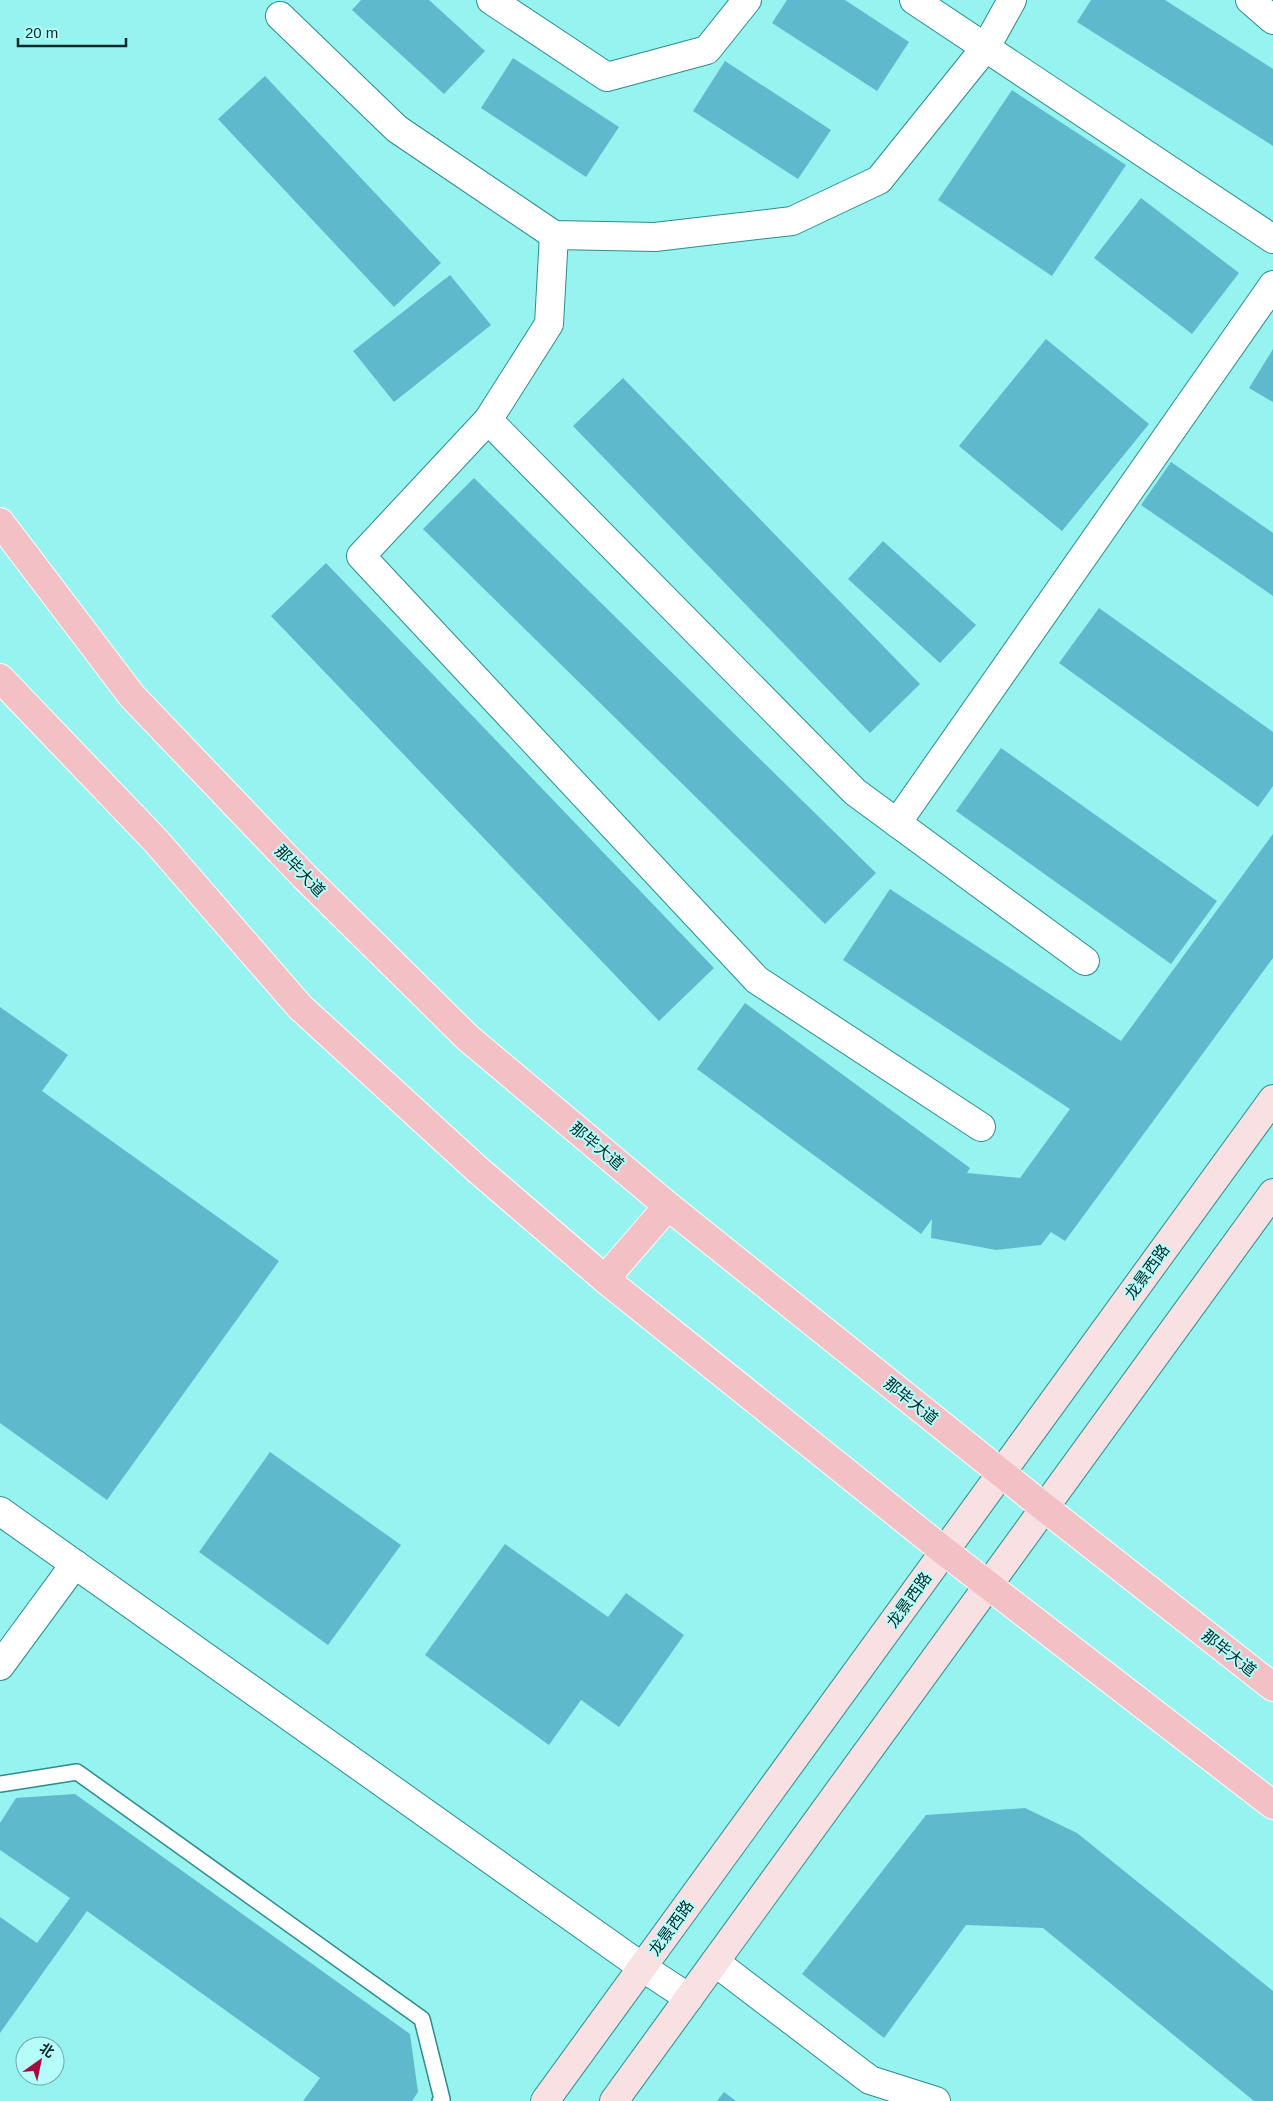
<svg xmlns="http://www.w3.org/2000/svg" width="1273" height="2101" viewBox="0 0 1273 2101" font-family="Helvetica,'Noto Sans SC',sans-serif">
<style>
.building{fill:#5eb9cc}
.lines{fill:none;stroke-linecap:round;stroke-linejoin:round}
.service-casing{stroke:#2c8d8c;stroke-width:18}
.minor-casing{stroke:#2c8d8c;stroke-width:30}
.tertiary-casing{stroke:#2c8d8c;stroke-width:30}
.secondary-casing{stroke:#2c8d8c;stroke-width:30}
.primary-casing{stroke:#fff;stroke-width:30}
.service{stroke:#fff;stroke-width:15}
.minor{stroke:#fff;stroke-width:28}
.tertiary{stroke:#fff;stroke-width:28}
.secondary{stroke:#f9e0e2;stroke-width:28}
.primary{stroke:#f3c0c5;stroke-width:28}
.labels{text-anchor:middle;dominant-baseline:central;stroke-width:4;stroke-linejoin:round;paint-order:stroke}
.street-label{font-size:16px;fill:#002928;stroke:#b6fdfa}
</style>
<rect width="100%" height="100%" fill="#97f3f0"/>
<g class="building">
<polygon points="361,0 429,0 485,51 444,94 352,10"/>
<polygon points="787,0 845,0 909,42 877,91 772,23"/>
<polygon points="1091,0 1165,0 1273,69 1273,146 1077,22"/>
<polygon points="513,58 619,127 586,177 481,108"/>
<polygon points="725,61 831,130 798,179 693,111"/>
<polygon points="265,76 441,263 394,307 218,119"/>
<polygon points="1012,90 1126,165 1052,276 938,200"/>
<polygon points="1141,198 1239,273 1192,334 1094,258"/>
<polygon points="450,275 491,325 394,402 353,351"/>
<polygon points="1046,339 1149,424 1062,531 959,446"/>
<polygon points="1273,349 1273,402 1249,388"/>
<polygon points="623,378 920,684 870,733 573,426"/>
<polygon points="1171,462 1273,533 1273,596 1141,505"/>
<polygon points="474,478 876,873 825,924 423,529"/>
<polygon points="883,541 976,625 940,663 848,579"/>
<polygon points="326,563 714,968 659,1021 271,616"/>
<polygon points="1099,608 1273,732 1273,786 1258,807 1059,663"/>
<polygon points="1001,748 1217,901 1171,964 956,811"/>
<polygon points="1273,834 1273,958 1065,1241 1051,1232 1041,1245 996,1250 931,1238 932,1219 921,1234 697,1069 745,1003 970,1168 967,1173 1020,1178 1070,1109 843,960 890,889 1121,1041"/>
<polygon points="0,1007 68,1055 42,1091 279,1261 107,1500 0,1423"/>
<polygon points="270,1452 401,1545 328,1645 199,1552"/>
<polygon points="505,1544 608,1617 626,1593 684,1635 619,1727 581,1700 549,1745 425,1655"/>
<polygon points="75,1794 410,2034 418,2092 412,2101 303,2101 320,2078 87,1911 0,2033 0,1917 37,1943 70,1898 0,1850 0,1823 16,1798"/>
<polygon points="1025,1808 1077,1833 1273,1991 1273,2101 1254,2101 1043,1928 966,1925 884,2038 802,1974 926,1815"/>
<polygon points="724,2092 736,2101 717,2101"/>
</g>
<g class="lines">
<g class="service-casing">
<polyline id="service" points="0,1784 77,1772 422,2019 442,2099 440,2101"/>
</g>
<g class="minor-casing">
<g id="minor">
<polyline points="491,0 607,77 707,50 747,0"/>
<polyline points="914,0 1273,239"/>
<polyline points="1250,0 1273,20"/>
<polyline points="280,16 397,129 554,235 655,237 792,221 879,180 986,47 1012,0"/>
<polyline points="554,235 549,324 488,420 361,556 757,980 981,1127"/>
<polyline points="488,420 855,792 1085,961"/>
<polyline points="897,823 1273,285"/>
<polyline points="715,1962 870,2080 936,2101"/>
</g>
</g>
<g class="tertiary-casing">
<g id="tertiary">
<polyline points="0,1511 642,1967 689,1998"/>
<polyline points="0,1666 75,1564"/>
</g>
</g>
<g class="secondary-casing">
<g id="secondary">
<polyline points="545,2101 1273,1099"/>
<polyline points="614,2101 1273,1193"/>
</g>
</g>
<g class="primary-casing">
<g id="primary">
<polyline points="0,522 132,696 304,876 468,1038 668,1206 1045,1508 1273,1687"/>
<polyline points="0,678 156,841 300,1007 477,1169 605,1279 944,1551 1273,1805"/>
<polyline points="605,1279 668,1206"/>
</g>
</g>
<use href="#service" class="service"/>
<use href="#minor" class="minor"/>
<use href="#tertiary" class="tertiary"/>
<use href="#secondary" class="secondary"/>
<use href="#primary" class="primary"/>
</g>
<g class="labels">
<g class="street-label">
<text transform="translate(300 871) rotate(46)">那毕大道</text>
<text transform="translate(597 1146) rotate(40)">那毕大道</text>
<text transform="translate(1147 1272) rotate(-54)">龙景西路</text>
<text transform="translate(911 1401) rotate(39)">那毕大道</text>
<text transform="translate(909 1600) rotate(-54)">龙景西路</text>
<text transform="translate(1229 1653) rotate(38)">那毕大道</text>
<text transform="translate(671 1928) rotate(-54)">龙景西路</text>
</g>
</g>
<g transform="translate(40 2061) rotate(33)"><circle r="24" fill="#b6fdfa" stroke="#6da8a6"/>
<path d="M0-4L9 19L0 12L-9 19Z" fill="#a50b3b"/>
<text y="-8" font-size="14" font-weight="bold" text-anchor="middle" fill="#002928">北</text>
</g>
<path d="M18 38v8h108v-8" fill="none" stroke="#002928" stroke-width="2.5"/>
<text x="25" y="38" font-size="15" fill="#002928" stroke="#b6fdfa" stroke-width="4" paint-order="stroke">20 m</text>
</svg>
